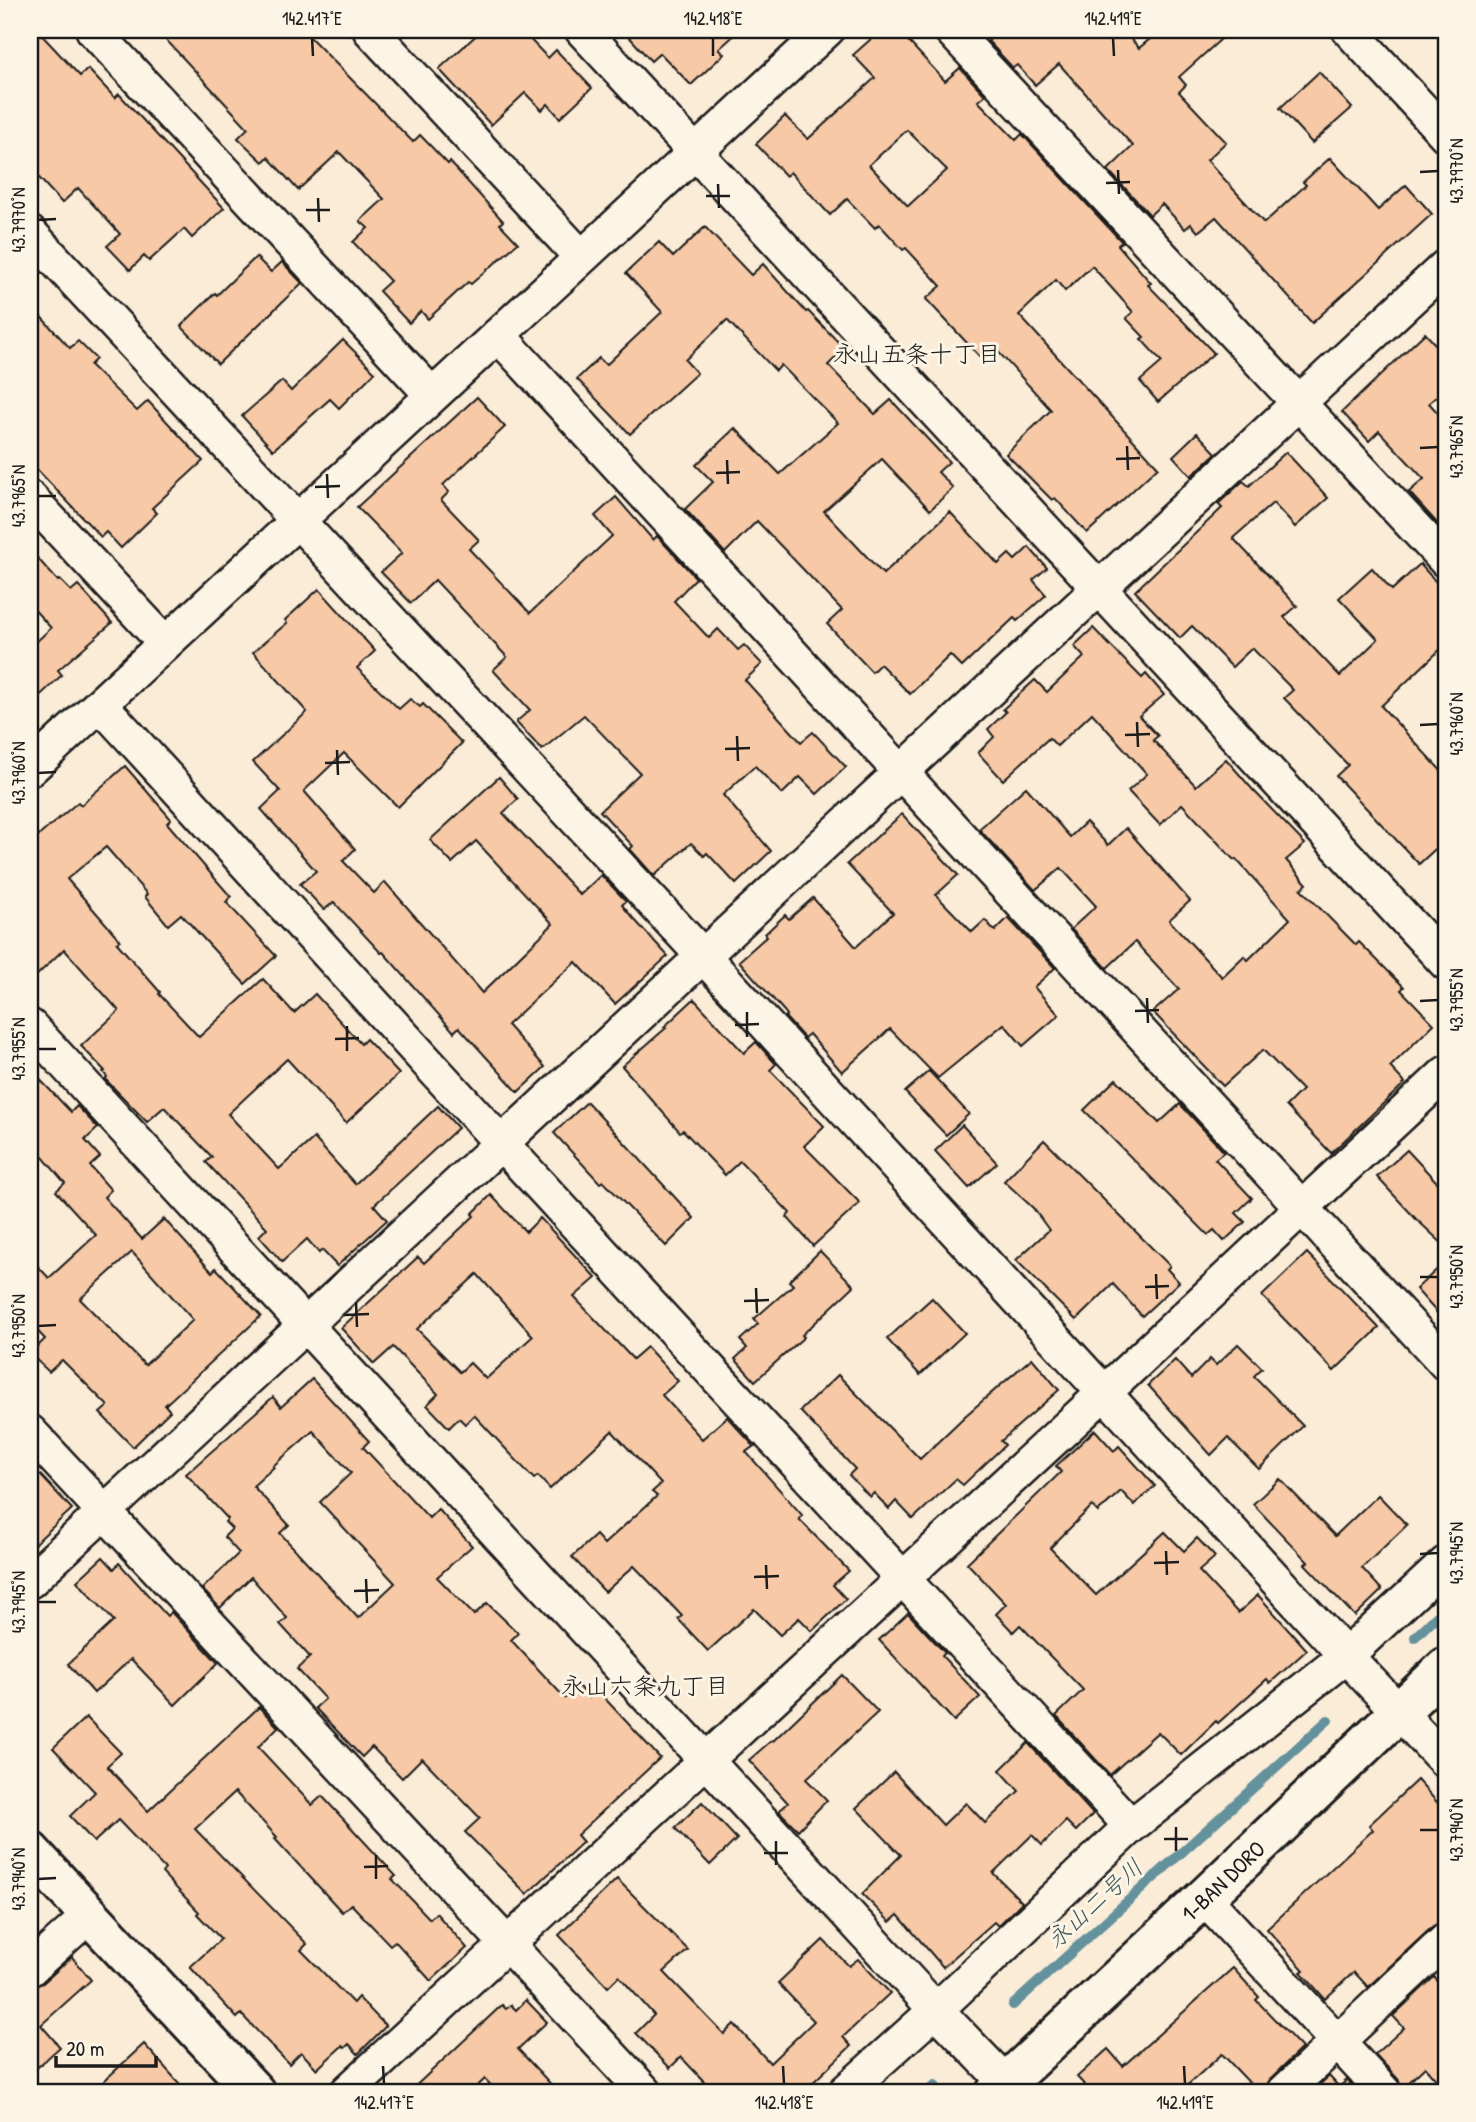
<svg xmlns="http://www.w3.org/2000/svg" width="1476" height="2122" viewBox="0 0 1476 2122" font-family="'Patrick Hand','Klee One',sans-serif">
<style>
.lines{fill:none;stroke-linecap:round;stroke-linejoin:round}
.stream{stroke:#63919c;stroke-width:10}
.building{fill:#f7c9a6;stroke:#1c1c1c;stroke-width:2;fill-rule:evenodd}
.street-casing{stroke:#1c1c1c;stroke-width:38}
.secondary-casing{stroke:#1c1c1c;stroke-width:44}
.street{stroke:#fcf5e5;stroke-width:33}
.secondary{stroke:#fcf5e5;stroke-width:38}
.ticks{fill:none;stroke:#1c1c1c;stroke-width:2.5}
.labels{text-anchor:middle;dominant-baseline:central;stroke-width:6;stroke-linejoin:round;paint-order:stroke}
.street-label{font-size:23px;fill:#1c1c1c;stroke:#fcf5e5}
.neighbourhood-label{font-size:24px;fill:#1c1c1c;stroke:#fcf5e5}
.water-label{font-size:24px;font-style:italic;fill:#3f565c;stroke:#fcf5e5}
.neatline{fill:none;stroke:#1c1c1c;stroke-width:2.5}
.ticks-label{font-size:18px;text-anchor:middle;fill:#1c1c1c}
</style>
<rect width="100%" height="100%" fill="#fbecd8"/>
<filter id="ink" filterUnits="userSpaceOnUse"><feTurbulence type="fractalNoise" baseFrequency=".0143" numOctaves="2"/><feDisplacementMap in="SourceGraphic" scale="14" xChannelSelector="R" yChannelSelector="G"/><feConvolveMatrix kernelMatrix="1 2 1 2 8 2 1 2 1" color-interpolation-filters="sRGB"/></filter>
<g filter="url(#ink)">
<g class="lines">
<g class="stream">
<polyline points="1415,1637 1446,1607"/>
<polyline points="1013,2005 1328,1720"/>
<polyline points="927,2092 935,2085"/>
</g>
</g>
<g class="building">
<polygon points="30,30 37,30 80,76 88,69 115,98 119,94 224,208 192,238 184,229 149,261 144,256 130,270 107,246 120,234 78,188 62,203 30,168"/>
<polygon points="157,30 303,30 413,142 420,135 448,164 450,162 503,221 500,224 518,243 471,284 468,282 428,319 421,311 409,323 379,291 390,281 353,242 368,228 360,221 384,199 339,152 298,190 268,157 263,162 238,138 248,128"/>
<polygon points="482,30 521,30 548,58 556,50 592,88 560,118 548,104 542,110 525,93 491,125 439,69"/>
<polygon points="623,30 740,30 719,49 724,54 691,85 660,53 651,61"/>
<path d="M881 30H898L945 81 960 68 985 95 978 101 1016 140 1022 134 1122 242 1118 245 1151 283 1148 285 1214 353 1158 402 1140 381 1162 362 1141 339 1144 337 1126 318 1133 312 1092 266 1065 291 1056 280 1019 315 1158 467 1087 533 1055 498 1052 500 1006 454 1051 410 994 347 982 359 926 299 941 286 906 248 903 250 879 224 875 228 847 199 830 215 790 172 786 176 756 144 785 116 808 139 875 78 853 55ZM907 130 947 170 908 206 869 165Z"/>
<polygon points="1001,30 1123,30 1139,48 1161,30 1231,30 1179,77 1186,85 1179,92 1226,142 1207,160 1264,223 1306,185 1303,182 1330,158 1378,210 1406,185 1432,214 1312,323 1216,217 1198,232 1191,224 1185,229 1162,204 1150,215 1108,170 1133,146 1059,64 1035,85 1017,65 1013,68 988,41"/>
<polygon points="1319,72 1352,108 1312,143 1280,108"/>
<polygon points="705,227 751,275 763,264 806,312 808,311 845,349 828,365 875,414 891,400 949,462 938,472 953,488 930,510 882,459 824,511 883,574 950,512 998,564 1009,554 1015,560 1029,547 1047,568 1033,580 1046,595 1017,621 1014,618 962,667 950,655 910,694 880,664 872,672 827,624 842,610 757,521 725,553 685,509 713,482 696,465 735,428 780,474 838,423 781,365 776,371 727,320 685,360 697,373 630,434 577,379 599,358 606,365 662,312 626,273 659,242 673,257"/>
<polygon points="256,257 271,272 282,262 302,283 218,364 181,326 215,293 217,295"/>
<polygon points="30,305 70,348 78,341 96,359 90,365 137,411 148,401 203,461 152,508 157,513 121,548 106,532 101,537 30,462 30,378 32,367 30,364"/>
<polygon points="1425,333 1446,356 1446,388 1429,403 1446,422 1446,533 1409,492 1424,479 1379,431 1369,441 1342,412"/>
<polygon points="343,340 375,372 339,408 330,399 273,450 242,416 282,381 291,391"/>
<polygon points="477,397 505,427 443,485 449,492 441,500 479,540 469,549 530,613 612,536 595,516 616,497 653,540 657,536 696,578 674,601 709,638 718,629 738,650 744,645 762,664 745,680 801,742 813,732 846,767 817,794 800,777 782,794 755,766 723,795 771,851 736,884 707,853 704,856 691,843 654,876 630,849 633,846 600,811 640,773 584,715 542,750 516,722 530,710 493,670 507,657 435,580 411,603 381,572 402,553 357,507"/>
<polygon points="1197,433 1216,453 1191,476 1173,456"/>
<polygon points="1286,452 1328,498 1295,527 1273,503 1233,538 1297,606 1284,617 1340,676 1378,639 1339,598 1372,568 1392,590 1420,564 1446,593 1446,644 1381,706 1446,776 1446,839 1419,864 1336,776 1348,765 1284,698 1293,690 1252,648 1232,667 1192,626 1180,638 1135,591 1222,508 1218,504 1243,481 1249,486"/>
<polygon points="30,550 58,581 60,580 71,591 78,585 112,623 58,670 62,675 30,705 30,639 34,644 51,628 30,605"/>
<polygon points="319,589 375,651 357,668 399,709 410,699 420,707 423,704 462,743 398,807 344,753 304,791 355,849 343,861 374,893 385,882 482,993 553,924 476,841 452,863 430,840 499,777 518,799 503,813 580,895 601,875 626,901 622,905 632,917 668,956 615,1004 576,962 561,975 507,1025 545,1067 518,1092 459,1027 454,1032 383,952 381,953 334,902 324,910 300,884 316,871 261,809 280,791 253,762 307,712 253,652 287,623 285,620"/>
<polygon points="1093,628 1142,678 1146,674 1164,695 1139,716 1158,736 1153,740 1196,786 1226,759 1253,790 1305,844 1286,860 1307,884 1301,889 1356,945 1359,942 1404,987 1401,990 1434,1024 1390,1067 1405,1083 1331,1153 1286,1106 1302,1090 1263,1050 1223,1086 1153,1012 1179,989 1135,942 1107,968 1071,929 1096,906 1061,868 1035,890 979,829 1026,787 1070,837 1086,822 1108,845 1126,828 1190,901 1169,920 1222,977 1244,956 1248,960 1290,919 1236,859 1234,860 1182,804 1160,825 1128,791 1147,774 1092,713 1057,746 1049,738 1003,780 978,753 994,737 988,729 1006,712 1003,709 1035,680 1047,692 1084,657 1074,646"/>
<polygon points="125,766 171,819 167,823 231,897 226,902 276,956 245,984 181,914 168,925 145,897 147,894 106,847 67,879 120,940 117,943 160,992 159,994 199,1037 263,979 294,1013 315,994 361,1044 366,1039 399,1074 346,1123 287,1059 228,1114 279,1169 314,1138 355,1184 438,1106 458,1128 374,1205 387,1220 337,1266 322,1250 319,1253 307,1239 282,1262 259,1236 267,1228 206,1162 212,1157 164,1107 147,1122 105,1079 107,1077 103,1072 105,1071 81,1046 119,1011 64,949 30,982 30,843 78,802 81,805"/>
<polygon points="902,814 958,875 936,895 972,932 985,920 995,931 1008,918 1055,968 1034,987 1059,1015 1023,1046 1004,1024 938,1078 890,1029 842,1072 809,1034 804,1038 785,1017 787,1015 784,1011 739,961 767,936 765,934 785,915 789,919 813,898 856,947 893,913 847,864"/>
<polygon points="694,999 744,1053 756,1042 776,1064 770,1070 824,1126 804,1146 860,1203 813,1246 787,1217 790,1213 740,1161 725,1175 683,1130 680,1132 622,1066 666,1028 664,1027"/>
<path d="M30 1069 71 1112 77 1106 98 1128 85 1140 100 1157 90 1166 111 1190 104 1197 142 1239 164 1219 212 1272 216 1268 261 1316 165 1405 170 1411 133 1447 100 1413 108 1406 62 1360 49 1372 30 1354 45 1339 30 1323V1258L49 1278 96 1235 56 1191 65 1183 30 1142ZM132 1252 193 1320 145 1365 80 1299Z"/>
<polygon points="929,1071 969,1114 946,1135 905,1092"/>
<polygon points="1116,1079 1159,1123 1180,1104 1224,1152 1215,1159 1252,1198 1236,1213 1245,1222 1224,1241 1214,1230 1208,1235 1084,1110"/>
<polygon points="587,1102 694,1218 666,1246 603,1181 600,1183 554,1133"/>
<polygon points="962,1125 997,1163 969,1188 935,1151"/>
<polygon points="1044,1140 1170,1266 1167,1269 1179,1282 1142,1316 1113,1284 1076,1320 1016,1260 1049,1230 1033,1208 1004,1181"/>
<polygon points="1407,1150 1446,1192 1446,1247 1416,1219 1377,1177"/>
<path d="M491 1195 526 1232 540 1218 596 1278 574 1297 633 1359 647 1347 678 1381 662 1395 702 1439 727 1417 754 1446 746 1452 803 1516 799 1519 849 1571 833 1585 846 1599 812 1631 799 1618 780 1635 754 1609 708 1651 678 1619 682 1616 634 1566 605 1592 572 1557 596 1535 604 1544 657 1496 652 1492 661 1484 612 1431 550 1489 538 1476 534 1479 474 1415 465 1424 459 1418 449 1428 427 1405 438 1394 393 1347 374 1364 341 1328 418 1257 424 1263 474 1216 472 1214ZM477 1274 533 1336 486 1379 470 1363 460 1372 417 1329Z"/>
<polygon points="820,1251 854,1286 802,1335 804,1337 755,1381 735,1359 747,1348 740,1340 758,1324 754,1319 793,1285 789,1281"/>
<polygon points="1307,1253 1379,1328 1334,1371 1262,1296"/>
<polygon points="1446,1261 1446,1323 1416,1289"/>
<polygon points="932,1298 965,1333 920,1375 887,1339"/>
<polygon points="1238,1344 1262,1368 1254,1376 1303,1426 1259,1469 1228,1438 1211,1455 1148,1385 1175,1360 1191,1378 1210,1359 1216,1365"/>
<polygon points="1032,1358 1059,1390 1001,1441 1005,1445 963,1485 956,1479 913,1519 896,1501 889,1509 874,1493 870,1497 849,1475 855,1469 800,1411 838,1375 920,1459 965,1416"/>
<path d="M312 1379 369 1441 363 1447 429 1518 438 1509 472 1546 437 1577 474 1615 487 1603 518 1633 511 1640 565 1698 578 1686 589 1698 597 1690 660 1758 577 1835 583 1842 527 1894 465 1832 480 1818 422 1758 402 1778 372 1747 362 1757 315 1708 325 1699 297 1669 310 1657 280 1624 287 1618 251 1577 220 1608 202 1589 239 1553 224 1537 232 1529 225 1522 228 1519 186 1474 273 1397 281 1407ZM313 1431 351 1473 320 1502 395 1583 358 1618 280 1533 289 1525 253 1486 274 1467 273 1466Z"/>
<polygon points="1095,1430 1114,1451 1119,1446 1155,1486 1134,1505 1121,1491 1098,1512 1092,1506 1050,1548 1096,1595 1165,1532 1184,1551 1197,1538 1215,1557 1199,1571 1238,1613 1258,1595 1307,1650 1270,1683 1267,1679 1218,1723 1216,1721 1181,1755 1158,1732 1110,1775 1056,1716 1083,1690 1020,1625 1013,1632 996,1614 1006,1604 967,1563 1061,1472 1056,1466"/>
<polygon points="30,1464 72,1509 30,1548"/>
<polygon points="1280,1479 1335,1536 1378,1495 1407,1525 1362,1568 1382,1590 1355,1616 1305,1564 1308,1562 1253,1504"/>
<polygon points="103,1557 114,1569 119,1563 167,1616 171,1612 218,1663 175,1705 131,1659 94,1693 68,1664 114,1621 77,1581"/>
<polygon points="908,1613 945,1653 942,1656 980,1697 954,1721 879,1640"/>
<polygon points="842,1675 878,1712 806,1779 827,1800 798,1830 779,1811 788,1803 749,1760 772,1740 773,1741"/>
<polygon points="259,1707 278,1727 258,1747 312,1805 322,1796 396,1876 392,1879 430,1919 436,1913 467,1948 431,1981 395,1941 390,1945 351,1904 342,1912 275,1839 277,1837 235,1792 195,1829 307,1944 301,1950 353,2003 358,1997 386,2026 358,2054 349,2044 345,2048 342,2046 317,2069 301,2052 289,2064 241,2014 237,2018 190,1967 221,1939 197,1914 199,1912 162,1873 165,1869 118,1820 94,1842 70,1816 95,1792 53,1748 86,1717 121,1753 107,1766 148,1811"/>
<polygon points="1028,1743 1093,1814 1076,1831 1066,1821 1042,1845 1032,1835 993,1873 1022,1902 998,1926 994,1922 943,1967 898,1915 890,1922 862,1894 901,1855 856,1808 894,1772 943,1825 966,1803 985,1823 1019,1791 1000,1770"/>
<polygon points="1417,1780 1446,1812 1446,1921 1441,1922 1433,1926 1368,1987 1354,1972 1325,1999 1301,1972 1304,1970 1267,1929 1373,1830 1369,1825"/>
<polygon points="702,1802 737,1839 710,1865 675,1828"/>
<polygon points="617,1879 688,1950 664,1972 724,2034 734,2024 770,2063 814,2021 778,1983 823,1940 849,1966 858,1959 890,1993 843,2037 851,2046 803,2092 714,2092 681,2057 670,2068 636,2033 654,2015 619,1976 608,1987 559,1935"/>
<polygon points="72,1957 91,1980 41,2025 60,2047 30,2074 30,1988 43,1983"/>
<polygon points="1233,1968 1259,1997 1256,2000 1302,2048 1271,2078 1266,2086 1265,2092 1258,2092 1222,2054 1180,2092 1091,2092 1077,2077 1108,2049 1123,2066"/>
<polygon points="1434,1977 1446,1990 1446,2091 1425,2067 1403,2088 1398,2079 1375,2054 1404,2028 1393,2016"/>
<polygon points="526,2000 547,2022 518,2049 558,2092 497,2092 485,2079 471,2092 409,2092 502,2005 506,2009 511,2005 516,2010"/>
<polygon points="144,2044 187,2092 92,2092"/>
<polygon points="1329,2076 1339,2087 1347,2080 1358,2092 1312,2092"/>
</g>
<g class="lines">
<g class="street-casing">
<g id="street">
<polyline points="93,30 432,395"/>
<polyline points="370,30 581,257"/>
<polyline points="582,30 1446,963"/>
<polyline points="951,30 1446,561"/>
<polyline points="1349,30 1446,135"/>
<polyline points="30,233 703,956 1346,1656 1446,1762"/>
<polyline points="498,335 1446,1364"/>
<polyline points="30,498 165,643"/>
<polyline points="100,704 501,1143 1131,1826"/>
<polyline points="30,769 827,30"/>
<polyline points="30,1026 936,2010 1015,2092"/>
<polyline points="30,1432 645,2092"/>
<polyline points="30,1581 1446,266"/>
<polyline points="1204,1898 1384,2092"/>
<polyline points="30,1969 90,1915"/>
<polyline points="347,2092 1105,1392 1446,1073"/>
<polyline points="845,2092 936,2010 1131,1826 1346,1656 1446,1563"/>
<polyline points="1284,2092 1446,1940"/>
</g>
</g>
<g class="secondary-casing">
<g id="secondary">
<polyline points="30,1851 255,2092"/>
<path id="s1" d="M996 2092 1204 1898 1446 1667"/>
</g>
</g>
<use href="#street" class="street"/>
<use href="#secondary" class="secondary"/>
</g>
</g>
<path class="ticks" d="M312 38 313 56M713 38V56M1113 38 1114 56M1118 170 1119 194M1420 172 1438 171M1106 183 1130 182M718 184 719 208M706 196H730M318 198 319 222M306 210H330M38 220 56 219M1127 446 1128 470M1420 448 1438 447M1116 459 1140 458M727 460 728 484M716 473 740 472M327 474 328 498M315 487 340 486M38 496H56M1137 722 1138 747M1420 725 1438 724M1125 735 1150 734M737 736 738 761M725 749 750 748M337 750 338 775M325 763 350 762M38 773 56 772M1147 998 1148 1023M1420 1001 1438 1000M1135 1011 1159 1010M747 1012V1037M735 1025 759 1024M347 1026V1051M335 1039 359 1038M38 1049H56M1156 1274 1157 1299M1420 1277H1438M1145 1287 1169 1286M756 1288 757 1313M744 1301 769 1300M356 1302 357 1327M344 1315 369 1314M38 1326 56 1325M1166 1551 1167 1575M1420 1554 1438 1553M1154 1563 1179 1562M766 1565 767 1589M754 1577 779 1576M366 1579 367 1603M354 1591 379 1590M38 1602H56M1176 1827V1851M1420 1830H1438M1164 1839H1188M776 1841V1865M764 1853H788M376 1855V1879M364 1867 388 1866M38 1879 56 1878M383 2066 384 2084M783 2066 784 2084M1184 2066 1185 2084"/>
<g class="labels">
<g class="street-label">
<text stroke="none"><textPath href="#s1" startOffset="310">1-BAN DORO</textPath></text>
</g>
<g class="neighbourhood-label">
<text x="917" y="353">永山五条十丁目</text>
<text x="645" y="1685">永山六条九丁目</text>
</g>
<g class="water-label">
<text transform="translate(1094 1903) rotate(-42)">永山二号川</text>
</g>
</g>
<rect width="1476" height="2122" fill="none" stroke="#fcf5e5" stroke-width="77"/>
<path d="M56 2056v10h100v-10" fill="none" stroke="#1c1c1c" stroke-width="3.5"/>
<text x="66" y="2056" font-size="21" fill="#1c1c1c" stroke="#fcf5e5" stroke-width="5" paint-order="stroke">20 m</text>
<rect x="38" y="38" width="1400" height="2046" class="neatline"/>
<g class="ticks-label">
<text x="312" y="25">142.417°E</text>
<text x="713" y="25">142.418°E</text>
<text x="1113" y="25">142.419°E</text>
<text transform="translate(1457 171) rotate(-90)" y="6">43.7970°N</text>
<text transform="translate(19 220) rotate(-90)" y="6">43.7970°N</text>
<text transform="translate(1457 447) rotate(-90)" y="6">43.7965°N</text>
<text transform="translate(19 496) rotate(-90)" y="6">43.7965°N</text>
<text transform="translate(1457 724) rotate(-90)" y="6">43.7960°N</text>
<text transform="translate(19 773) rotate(-90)" y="6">43.7960°N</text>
<text transform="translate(1457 1000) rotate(-90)" y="6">43.7955°N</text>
<text transform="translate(19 1049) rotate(-90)" y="6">43.7955°N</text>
<text transform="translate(1457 1277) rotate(-90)" y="6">43.7950°N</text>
<text transform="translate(19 1326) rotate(-90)" y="6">43.7950°N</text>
<text transform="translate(1457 1553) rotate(-90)" y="6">43.7945°N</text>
<text transform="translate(19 1602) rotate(-90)" y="6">43.7945°N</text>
<text transform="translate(1457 1830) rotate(-90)" y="6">43.7940°N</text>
<text transform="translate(19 1879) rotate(-90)" y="6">43.7940°N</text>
<text x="384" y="2109">142.417°E</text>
<text x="784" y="2109">142.418°E</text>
<text x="1185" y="2109">142.419°E</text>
</g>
</svg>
